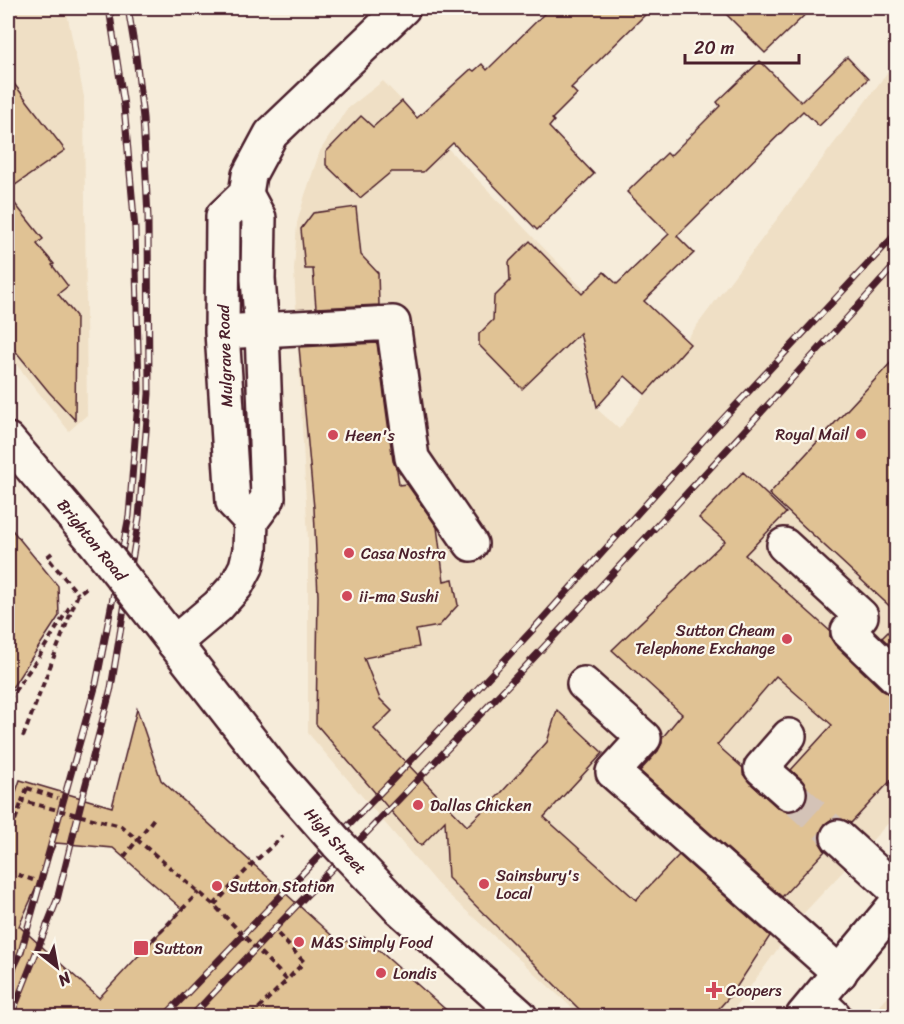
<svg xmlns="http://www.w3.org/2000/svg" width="904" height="1024" viewBox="0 0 904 1024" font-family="Sriracha,sans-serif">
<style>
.built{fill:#efdfc5}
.building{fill:#e0c294;stroke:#4a1f2b;stroke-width:1.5;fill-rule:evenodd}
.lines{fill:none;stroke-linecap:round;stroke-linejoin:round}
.minor-tunnel{stroke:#d4c3b7;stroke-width:33;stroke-dasharray:33 16;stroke-linecap:butt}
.minor-casing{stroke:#4a1f2b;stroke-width:38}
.major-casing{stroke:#4a1f2b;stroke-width:38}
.highway-casing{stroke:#4a1f2b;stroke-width:38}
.path{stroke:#4a1f2b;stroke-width:4;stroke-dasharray:6 4.5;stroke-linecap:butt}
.minor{stroke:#fbf7ec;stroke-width:33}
.major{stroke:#fbf7ec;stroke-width:33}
.highway{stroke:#fbf7ec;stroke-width:33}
.rail-casing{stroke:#4a1f2b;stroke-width:7}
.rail{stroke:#fbf7ec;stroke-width:4.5;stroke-dasharray:14;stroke-linecap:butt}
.major-bridge-casing{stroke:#4a1f2b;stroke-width:38;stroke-linecap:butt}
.path-bridge{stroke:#4a1f2b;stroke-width:4;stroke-dasharray:6 4.5;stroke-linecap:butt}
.major-bridge{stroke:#fbf7ec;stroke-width:33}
.poi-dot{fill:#d1495b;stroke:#fbf7ec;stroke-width:2}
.labels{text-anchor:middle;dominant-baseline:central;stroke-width:4.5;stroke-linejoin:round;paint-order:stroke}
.street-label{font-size:16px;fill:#4a1f2b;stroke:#fbf7ec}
.poi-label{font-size:16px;fill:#4a1f2b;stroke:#fbf7ec;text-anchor:start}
</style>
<rect width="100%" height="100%" fill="#f6ecda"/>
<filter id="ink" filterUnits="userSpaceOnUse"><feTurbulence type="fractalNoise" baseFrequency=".0167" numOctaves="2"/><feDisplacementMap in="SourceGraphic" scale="12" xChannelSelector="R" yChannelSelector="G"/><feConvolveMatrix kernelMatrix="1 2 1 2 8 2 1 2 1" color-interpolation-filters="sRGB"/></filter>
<g filter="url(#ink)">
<g class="built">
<polygon points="8,8 66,8 84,97 87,415 69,431 8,354"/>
<polygon points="896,61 896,815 803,914 729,1016 581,1016 438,885 308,733 308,540 294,270 297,223 305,195 320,151 346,110 383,81 585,291 571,303 596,408 619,429"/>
<polygon points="896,989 896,1016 869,1016"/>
</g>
<g class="building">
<polygon points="550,8 652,8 571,88 577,94 552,119 554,121 549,127 594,174 537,230 453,143 423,172 391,172 360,198 326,165 326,152 361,116 373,127 402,101 417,118 471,69 474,71 482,64 487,70"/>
<polygon points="720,8 812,8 765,53"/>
<polygon points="847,57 868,79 819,126 803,111 677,236 694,253 644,301 690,344 645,394 625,376 597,407 580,333 522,389 479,345 479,334 493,320 494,297 510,281 509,262 530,241 582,294 604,272 617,284 669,234 627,192 667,153 670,156 720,106 717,102 760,61 801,102"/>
<polygon points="8,76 65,150 8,190"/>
<polygon points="8,195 43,239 37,244 54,264 52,265 68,286 58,294 76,316 75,420 49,392 8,342"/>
<polygon points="356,207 361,255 378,273 379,305 316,308 313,269 305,269 301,229 313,213"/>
<polygon points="377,343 393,461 397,470 399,485 407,484 437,527 444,581 453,579 458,605 439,626 416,630 419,647 364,658 380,699 392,711 374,729 467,826 501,793 547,742 557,710 603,753 544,817 636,900 679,855 770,936 732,994 711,1017 587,1017 448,878 445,821 421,846 316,724 318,596 314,508 299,347"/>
<polygon points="897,356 897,613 769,494"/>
<path d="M743 472 786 513 745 555 830 631V637L835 645 883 691 891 695H897V774L851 823 841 819H832L825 824 820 834V843L825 851 782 897 640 771 658 751 662 743V738L682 714 612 650 725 541 699 518ZM776 676 832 725 791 770 801 779 807 788V796L803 805 794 811H785L777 807 749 782 743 774V768L717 745Z"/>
<polygon points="8,525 58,586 59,616 8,694"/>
<polygon points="897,623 897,652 882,638"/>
<path d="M137 709 161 780 340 943 364 937 454 1017H8V815L20 780 112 807ZM56 843 113 848 182 909 99 998 19 926Z"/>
</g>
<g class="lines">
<polyline class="minor-tunnel" points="789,793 838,837"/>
<g class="minor-casing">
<g id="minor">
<polyline points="240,331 393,323 412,458 471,544"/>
<polyline points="251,521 233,502 222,332 223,216 246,194 249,175 271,134 403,8"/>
<polyline points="784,545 861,616 848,631 896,677"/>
<polyline points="174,643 218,606 236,586 246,567 250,550 251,521 268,498 262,330 258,279 259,218 246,194"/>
<polyline points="584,684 644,738 613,772 840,973"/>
<polyline points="789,793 761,768 789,736"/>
<polyline points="838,837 896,890"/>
<polyline points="817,1000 834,1016"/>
</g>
</g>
<g class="major-casing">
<g id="major">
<polyline points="8,440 94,541"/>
<polyline points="147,608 274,771"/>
<polyline points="398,907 520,1016"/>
</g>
</g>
<g class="highway-casing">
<polyline id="highway" points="803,1016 896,904"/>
</g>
<g class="path">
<polyline points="52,553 47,557 78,594"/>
<polyline points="8,700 36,661 72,603"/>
<polyline points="23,737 78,594 87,587"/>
<polyline points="27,788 58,798"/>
<polyline points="8,840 22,801"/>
<polyline points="124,857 155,817"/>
<polyline points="8,871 33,880"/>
<polyline points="214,905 253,863 283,836"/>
<polyline points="278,934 304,962"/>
<polyline points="138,955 199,892"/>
<polyline points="251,1016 287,980"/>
</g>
<use href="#minor" class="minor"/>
<use href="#major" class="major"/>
<use href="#highway" class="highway"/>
<g class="rail-casing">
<g id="rail">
<polyline points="8,980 21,952 96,684 129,516 139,389 135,229 124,106 109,8"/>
<polyline points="11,1016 57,900 84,791 111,688 139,518 149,394 148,217 143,118 136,56 128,8"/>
<polyline points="165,1016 401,771 538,624 709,434 896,234"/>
<path d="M192 1016C292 909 395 804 496 698 631 555 764 410 896 264"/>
</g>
</g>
<use href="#rail" class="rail"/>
<g class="major-bridge-casing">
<g id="major-bridge">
<polyline points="94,541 147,608"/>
<path id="s1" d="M274 771 337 843 398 907"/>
</g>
</g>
<polyline class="path-bridge" points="27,788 22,801 121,826 214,905 287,980 304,962"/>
<use href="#major-bridge" class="major-bridge"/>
</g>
</g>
<g class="poi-dot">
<circle cx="861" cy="434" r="6"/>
<circle cx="333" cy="435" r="6"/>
<circle cx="349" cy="553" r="6"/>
<circle cx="347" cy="596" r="6"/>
<circle cx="787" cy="639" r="6"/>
<circle cx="418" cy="805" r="6"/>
<circle cx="484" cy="884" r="6"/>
<circle cx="217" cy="886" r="6"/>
<circle cx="299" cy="942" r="6"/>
<rect x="133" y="940" width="16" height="16" rx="3"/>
<circle cx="381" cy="973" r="6"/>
<path d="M711 981h6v6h6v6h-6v6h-6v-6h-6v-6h6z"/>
</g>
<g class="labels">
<g class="street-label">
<text transform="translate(225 356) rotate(-92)">Mulgrave Road</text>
<text transform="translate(92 540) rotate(51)">Brighton Road</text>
<text stroke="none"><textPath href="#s1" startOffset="93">High Street</textPath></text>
</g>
<g class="poi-label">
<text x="849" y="434" text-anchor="end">Royal Mail</text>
<text x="345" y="435">Heen's</text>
<text x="361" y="553">Casa Nostra</text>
<text x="359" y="596">ii-ma Sushi</text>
<text x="775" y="630" text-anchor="end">Sutton Cheam<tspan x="775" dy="18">Telephone Exchange</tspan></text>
<text x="430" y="805">Dallas Chicken</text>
<text x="496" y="875">Sainsbury's<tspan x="496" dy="18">Local</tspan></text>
<text x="229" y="886">Sutton Station</text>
<text x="311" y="942">M&amp;S Simply Food</text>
<text x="154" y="948">Sutton</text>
<text x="393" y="973">Londis</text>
<text x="726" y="990">Coopers</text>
</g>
</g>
<rect width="904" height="1024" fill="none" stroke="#fbf7ec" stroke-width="30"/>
<rect x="15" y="15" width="874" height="994" fill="none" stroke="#4a1f2b" stroke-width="2" filter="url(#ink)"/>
<g transform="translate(57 967) rotate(149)" stroke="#fbf7ec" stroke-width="4.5" paint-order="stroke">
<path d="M0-4.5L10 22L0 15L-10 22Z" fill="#4a1f2b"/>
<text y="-9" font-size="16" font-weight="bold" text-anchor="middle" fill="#4a1f2b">N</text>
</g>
<path d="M685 54v9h114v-9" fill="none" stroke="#4a1f2b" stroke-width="3"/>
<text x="694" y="54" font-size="18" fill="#4a1f2b" stroke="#fbf7ec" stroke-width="4.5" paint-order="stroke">20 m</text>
</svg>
